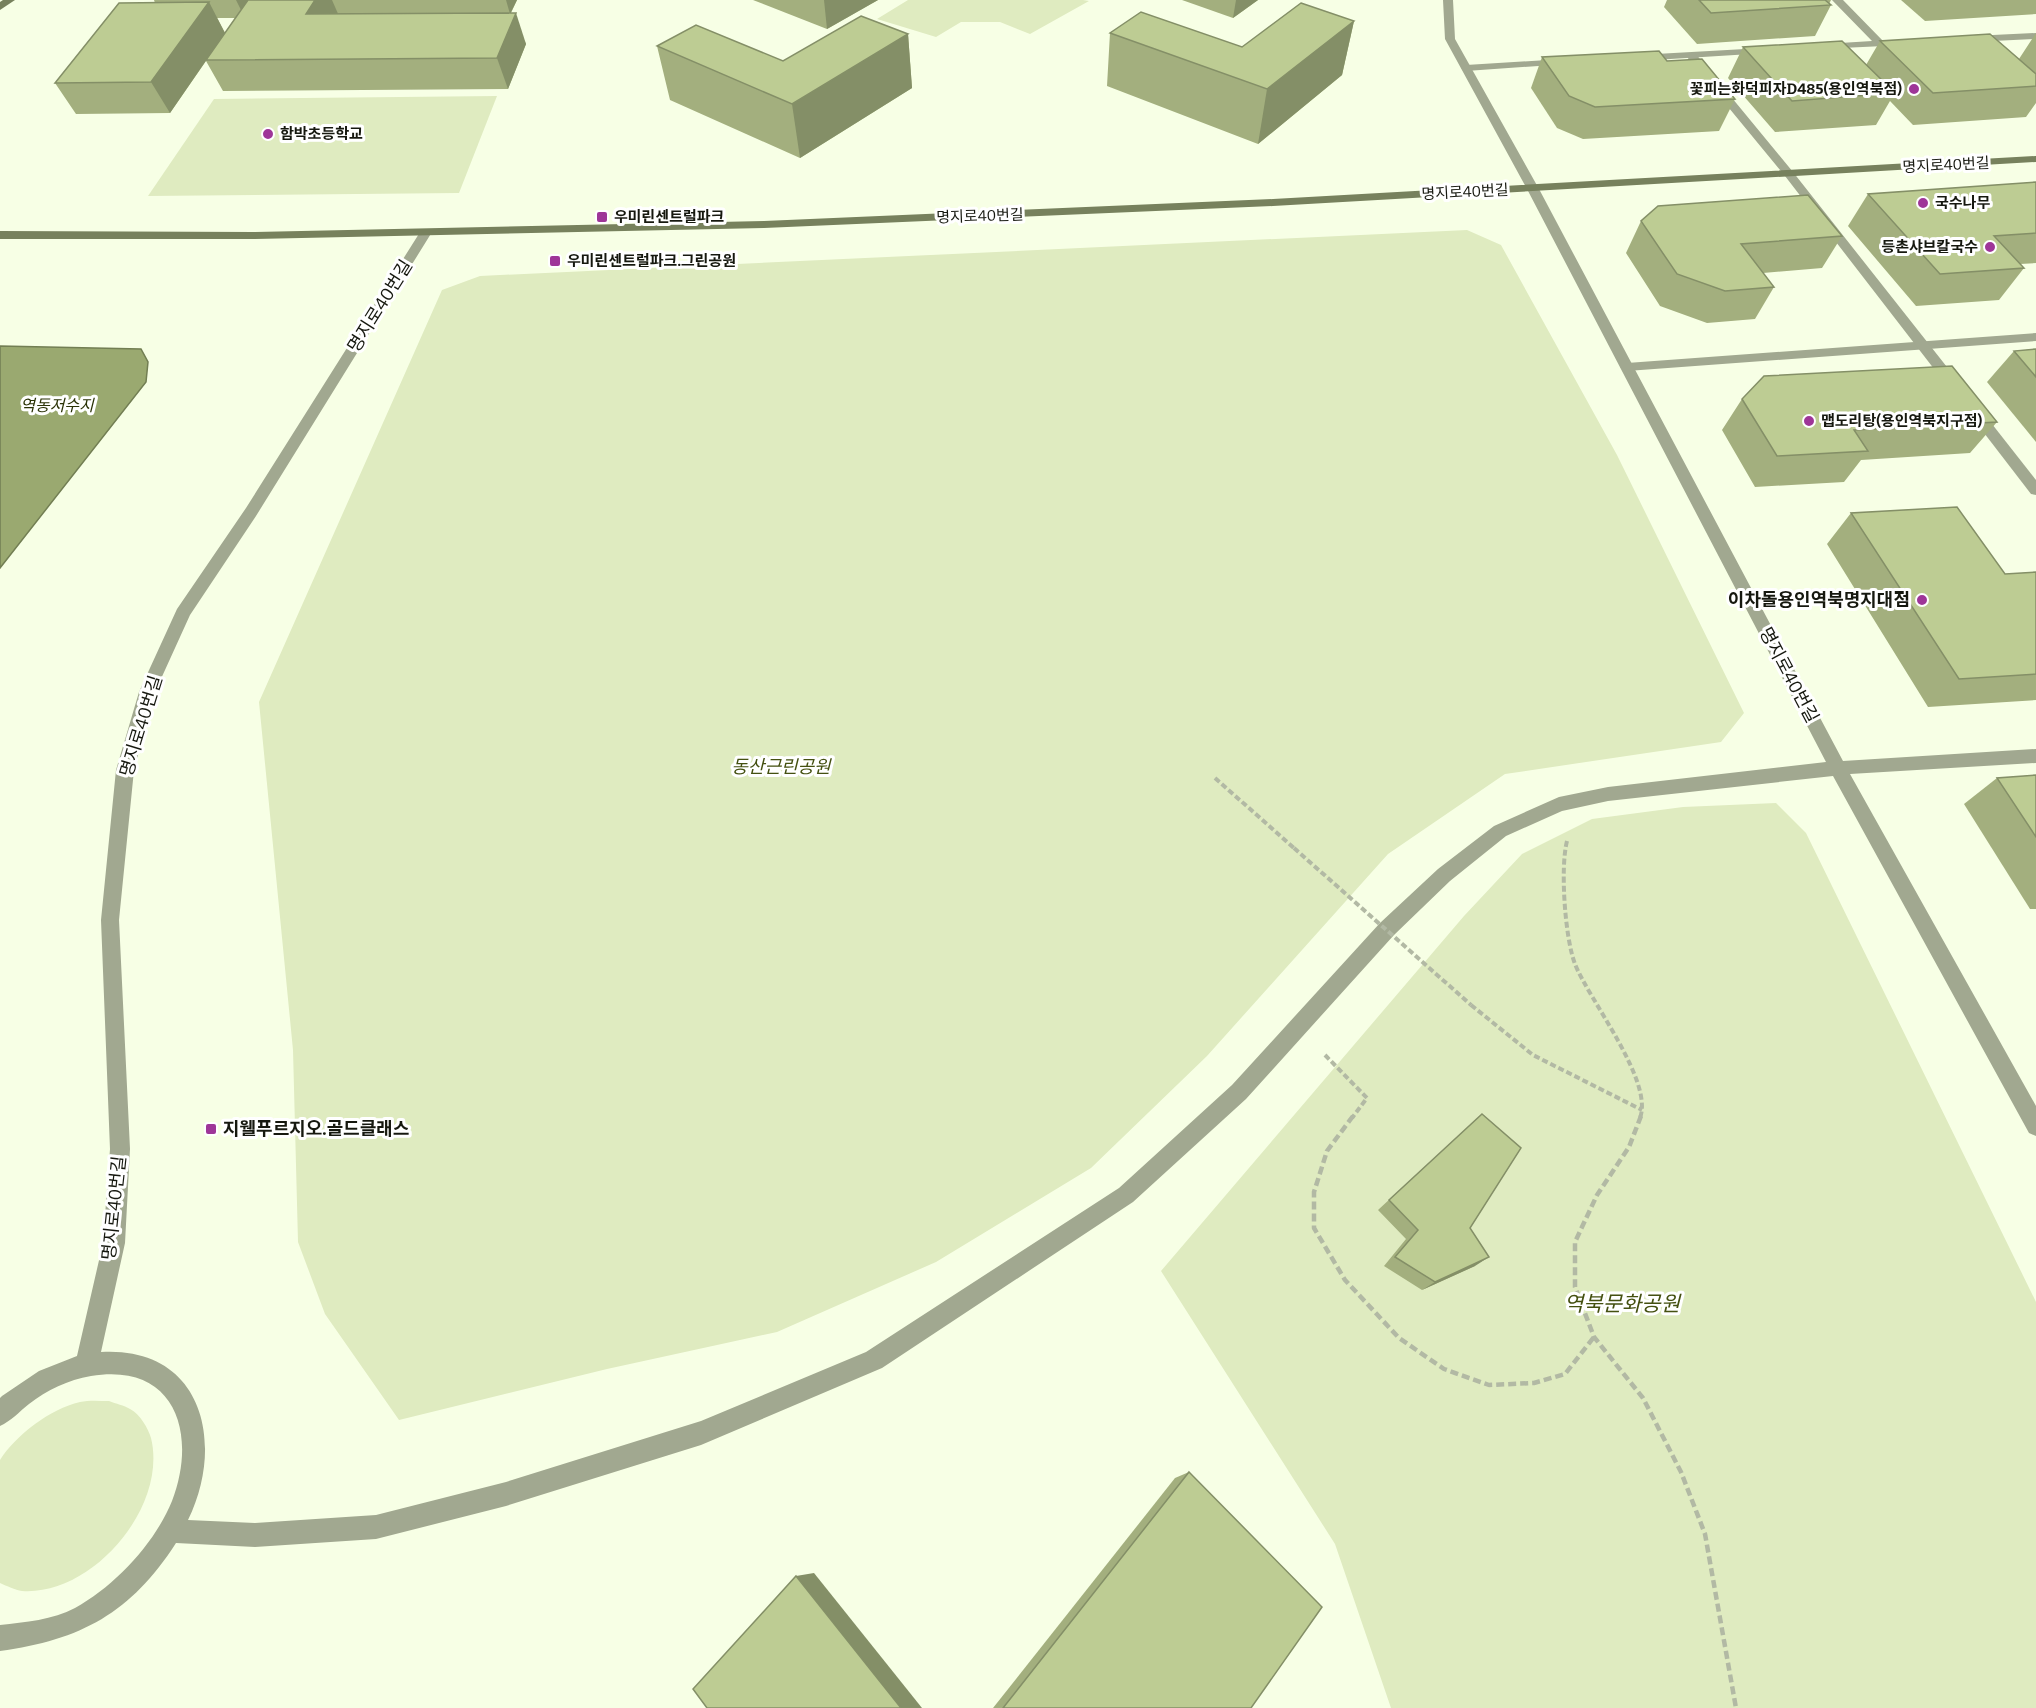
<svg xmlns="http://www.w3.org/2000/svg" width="2036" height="1708" viewBox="0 0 2036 1708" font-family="Bitter,'Noto Sans KR',serif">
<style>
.green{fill:#dfebc0}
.water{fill:#9aa970;stroke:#727e53;stroke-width:1.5}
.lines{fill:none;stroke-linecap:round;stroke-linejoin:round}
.path-far1{stroke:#b2b9a4;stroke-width:4;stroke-dasharray:6 3;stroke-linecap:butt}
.path{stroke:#b2b9a4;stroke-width:4.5;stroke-dasharray:8 4;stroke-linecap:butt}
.lane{fill:#a1a890;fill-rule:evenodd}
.street{fill:#a1a890;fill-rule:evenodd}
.secondary{fill:#77815d;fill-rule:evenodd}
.path-bridge{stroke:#b2b9a4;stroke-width:4;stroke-dasharray:6 3;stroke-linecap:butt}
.wall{fill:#a3af7e;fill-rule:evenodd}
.shaded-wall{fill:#848f67}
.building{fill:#bdcc93;stroke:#848f67;stroke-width:1.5}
.poi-dot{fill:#9e3598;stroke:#fff;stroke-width:2}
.labels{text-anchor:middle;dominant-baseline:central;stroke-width:6;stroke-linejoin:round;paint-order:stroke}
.far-poi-label{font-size:15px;font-weight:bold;fill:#16180f;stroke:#fff;text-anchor:start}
.far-street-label{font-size:15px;fill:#16180f;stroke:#fff}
.far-water-label{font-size:16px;font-style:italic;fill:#2a3206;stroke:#fff}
.street-label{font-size:18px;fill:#16180f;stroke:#fff}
.poi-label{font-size:18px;font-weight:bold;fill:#16180f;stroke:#fff;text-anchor:end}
.park-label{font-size:18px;font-style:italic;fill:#445010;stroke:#fff}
.near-park-label{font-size:21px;font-style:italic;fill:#445010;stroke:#fff}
</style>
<rect width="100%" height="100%" fill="#f7ffe5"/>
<g class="green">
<polygon points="908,0 1083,0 1089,1 1030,34 1000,22 961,22 936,37 877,19"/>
<polygon points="497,96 459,193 148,196 214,99"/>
<polygon points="1467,230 1501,245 1617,455 1744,713 1721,742 1505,774 1388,854 1207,1056 1091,1168 936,1262 777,1332 607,1369 399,1420 325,1314 298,1242 293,1050 259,702 442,290 480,276"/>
<polygon points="1776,803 1806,833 2036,1302 2036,1708 1391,1708 1335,1544 1161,1271 1464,916 1522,854 1592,819 1683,807"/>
<path d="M109 1401C116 1404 124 1405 130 1409 140 1414 148 1428 151 1438 168 1507 92 1596 22 1591 15 1590 7 1586 0 1583V1460C16 1435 50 1409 80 1402 89 1400 100 1401 109 1401Z"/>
</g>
<polygon class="water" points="0,346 141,349 148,362 146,382 0,568"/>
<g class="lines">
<g class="path-far1">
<polyline points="1215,778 1294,848"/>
<path d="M1567 841C1560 868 1565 938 1575 964 1589 1000 1654 1081 1640 1118"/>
<polyline points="1471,1005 1533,1055 1642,1110"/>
<polyline points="1325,1055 1367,1098 1352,1118"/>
</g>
<g class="path">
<polyline points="1353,1116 1327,1151 1314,1192 1314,1228 1345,1280 1399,1338 1444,1369 1489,1385 1534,1383 1565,1374 1594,1337"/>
<polyline points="1641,1116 1629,1147 1597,1195 1575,1242 1575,1287 1594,1337 1643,1398 1681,1472 1705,1534 1736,1708"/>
</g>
<g class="lane">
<polygon points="1832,0 1843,0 1884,42 1884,46 1820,49 1820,45 1824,44 1872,41"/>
<polygon points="1763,48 1767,49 1767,53 1638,61 1633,58 1638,55"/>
<polygon points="1563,59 1568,62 1567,64 1466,71 1461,68 1466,65"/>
<polygon points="2036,333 2036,341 1627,371 1620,367 1627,363"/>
</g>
<g class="street">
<path d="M1443 0H1453L1455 39 1539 189 1843 761 2036 749V763L1850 774 2036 1106V1136L2029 1133 1833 776 1608 801 1562 811 1506 836 1450 881 1394 935 1246 1099 1133 1202 882 1368 701 1445 506 1506 376 1539 255 1547 176 1543C131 1613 81 1640 0 1651V1625C25 1622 53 1620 75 1608 115 1586 155 1543 172 1501 198 1433 175 1362 91 1376 68 1380 47 1390 29 1404 19 1412 11 1421 0 1426V1398L2 1396 39 1371 77 1356 103 1243 110 1149 101 920 116 770 139 692 177 609 246 508 422 229 432 232 256 516 190 615 155 692 134 770 119 920 130 1149 125 1243 101 1352C202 1346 226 1442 188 1520L255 1523 376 1515 506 1482 701 1421 866 1352 1119 1188 1232 1085 1380 923 1438 869 1494 826 1559 797 1608 787 1826 762 1527 189 1445 39Z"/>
<polygon points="2036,33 2036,39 1972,42 1967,39 1972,36"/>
<polygon points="1687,53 1695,53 1793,172 1958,381 1958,387 1948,387 1785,176 1687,57"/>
<polygon points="1976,408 1981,410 2036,480 2036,495 2031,494 1971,416 1971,410"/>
</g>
<g class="secondary">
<polygon points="3,0 15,0 0,10 0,2"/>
<polygon points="2036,156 2036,162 1273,206 764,228 255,239 0,239 0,231 255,232 764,221 1273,199"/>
</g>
<polyline class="path-bridge" points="1294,848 1471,1005"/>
</g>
<g class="wall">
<path d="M154 0H517L511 13 526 44 508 89 223 91 206 61 170 113 76 114 55 83 155 3ZM217 18H235L225 33Z"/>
<polygon points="753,0 878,0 827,29"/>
<polygon points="1182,0 1258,0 1233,18"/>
<polygon points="1667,0 1831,0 1829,4 1831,5 1815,36 1697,44 1664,7"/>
<polygon points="1901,0 2036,0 2036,14 1925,21"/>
<polygon points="1354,21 1342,75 1258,144 1107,86 1110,33 1242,47"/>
<polygon points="2036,33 2036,103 2026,117 1913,125 1890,101 1876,125 1775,132 1728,78 1743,47 1866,65 1880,41 2019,59"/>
<polygon points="908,34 912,88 800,158 670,100 657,46 783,61"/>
<polygon points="1542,57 1667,61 1735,99 1719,131 1583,139 1557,128 1531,88"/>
<polygon points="2036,182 2036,263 2020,264 2024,268 1999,300 1916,306 1848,226 1868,194"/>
<polygon points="1641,221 1842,236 1822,268 1763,273 1774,287 1755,319 1707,323 1660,306 1626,253"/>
<polygon points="2036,349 2036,442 1987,382 2014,351"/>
<polygon points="1742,399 1997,422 1970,453 1861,460 1844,482 1755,487 1722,430"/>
<polygon points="1851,513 2005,574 2036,572 2036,700 1928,707 1827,544"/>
<polygon points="2036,775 2036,909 2030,909 1964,804 1997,778"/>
<polygon points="1482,1114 1470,1228 1475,1266 1422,1290 1384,1266 1406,1239 1378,1210"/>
<polygon points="1189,1472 1251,1708 993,1708 1175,1478"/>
</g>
<g class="shaded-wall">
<polygon points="236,0 257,0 245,18"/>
<polygon points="315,0 332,0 339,16 306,14"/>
<polygon points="506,0 517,0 510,14"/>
<polygon points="824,0 878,0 827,29"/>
<polygon points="1236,0 1258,0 1233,18"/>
<polygon points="209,2 225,33 170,113 151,82"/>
<polygon points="516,13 526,44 508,89 497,58"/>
<polygon points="1354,21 1342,75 1258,144 1267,89"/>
<polygon points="908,34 912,88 800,158 792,104"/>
<polygon points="1489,1257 1475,1266 1422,1290 1435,1282"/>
<polygon points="814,1573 922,1708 901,1708 796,1576"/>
</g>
<g class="building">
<polygon points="248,0 315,0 306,14 516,13 497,58 206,60"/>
<polygon points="1699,0 1825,0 1831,5 1711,13"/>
<polygon points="209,2 151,82 55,83 119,3"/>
<polygon points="1301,3 1354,21 1267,89 1110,33 1141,12 1242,47"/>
<polygon points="861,16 908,34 792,104 657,46 696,25 783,61"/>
<polygon points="1990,34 2036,74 2036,86 1933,93 1880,41"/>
<polygon points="1842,41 1895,93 1792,101 1743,47"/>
<polygon points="1659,51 1667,61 1702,59 1735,99 1595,107 1569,96 1542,57"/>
<polygon points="2036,182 2036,233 1994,236 2024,268 1940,274 1868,194"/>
<polygon points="1808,195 1842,236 1741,244 1774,287 1725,291 1677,274 1641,221 1658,206"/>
<polygon points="2036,349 2036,377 2014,351"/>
<polygon points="1952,366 1997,422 1854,430 1868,451 1777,456 1742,399 1764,376"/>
<polygon points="1957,507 2005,574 2036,572 2036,674 1959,679 1851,513"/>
<polygon points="2036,775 2036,837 1997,778"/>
<polygon points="1482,1114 1521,1148 1470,1228 1489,1257 1435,1282 1395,1257 1418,1230 1389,1200"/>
<polygon points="1189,1472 1322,1607 1251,1708 1003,1708"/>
<polygon points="796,1576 901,1708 707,1708 693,1689"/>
</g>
<g class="poi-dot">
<circle cx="1914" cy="89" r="6"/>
<circle cx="268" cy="134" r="6"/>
<circle cx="1923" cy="203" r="6"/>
<rect x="596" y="211" width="12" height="12" rx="3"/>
<circle cx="1990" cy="247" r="6"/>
<rect x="549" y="255" width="12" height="12" rx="3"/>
<circle cx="1809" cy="421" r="6"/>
<circle cx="1922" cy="600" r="6"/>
<rect x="205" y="1123" width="12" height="12" rx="3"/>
</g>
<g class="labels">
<g class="far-poi-label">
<text x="1902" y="89" text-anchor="end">꽃피는화덕피자D485(용인역북점)</text>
<text x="280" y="134">함박초등학교</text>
<text x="1935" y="203">국수나무</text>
<text x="614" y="217">우미린센트럴파크</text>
<text x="1978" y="247" text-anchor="end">등촌샤브칼국수</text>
<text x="567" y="261">우미린센트럴파크.그린공원</text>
<text x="1821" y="421">맵도리탕(용인역북지구점)</text>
</g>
<g class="far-street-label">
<text transform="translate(1946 165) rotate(-3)">명지로40번길</text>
<text transform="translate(1465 192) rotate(-3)">명지로40번길</text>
<text transform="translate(980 216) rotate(-2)">명지로40번길</text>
</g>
<g class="far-water-label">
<text x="57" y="405">역동저수지</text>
</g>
<g class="street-label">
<text transform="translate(380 306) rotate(-58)">명지로40번길</text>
<text transform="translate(1789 675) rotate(62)">명지로40번길</text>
<text transform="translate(141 726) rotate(-73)">명지로40번길</text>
<text transform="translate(114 1208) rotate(-84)">명지로40번길</text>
</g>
<g class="poi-label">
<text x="1910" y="600">이차돌용인역북명지대점</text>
<text x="223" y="1129" text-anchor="start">지웰푸르지오.골드클래스</text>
</g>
<g class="park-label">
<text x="781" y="767">동산근린공원</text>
</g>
<g class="near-park-label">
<text x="1622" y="1304">역북문화공원</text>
</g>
</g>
</svg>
